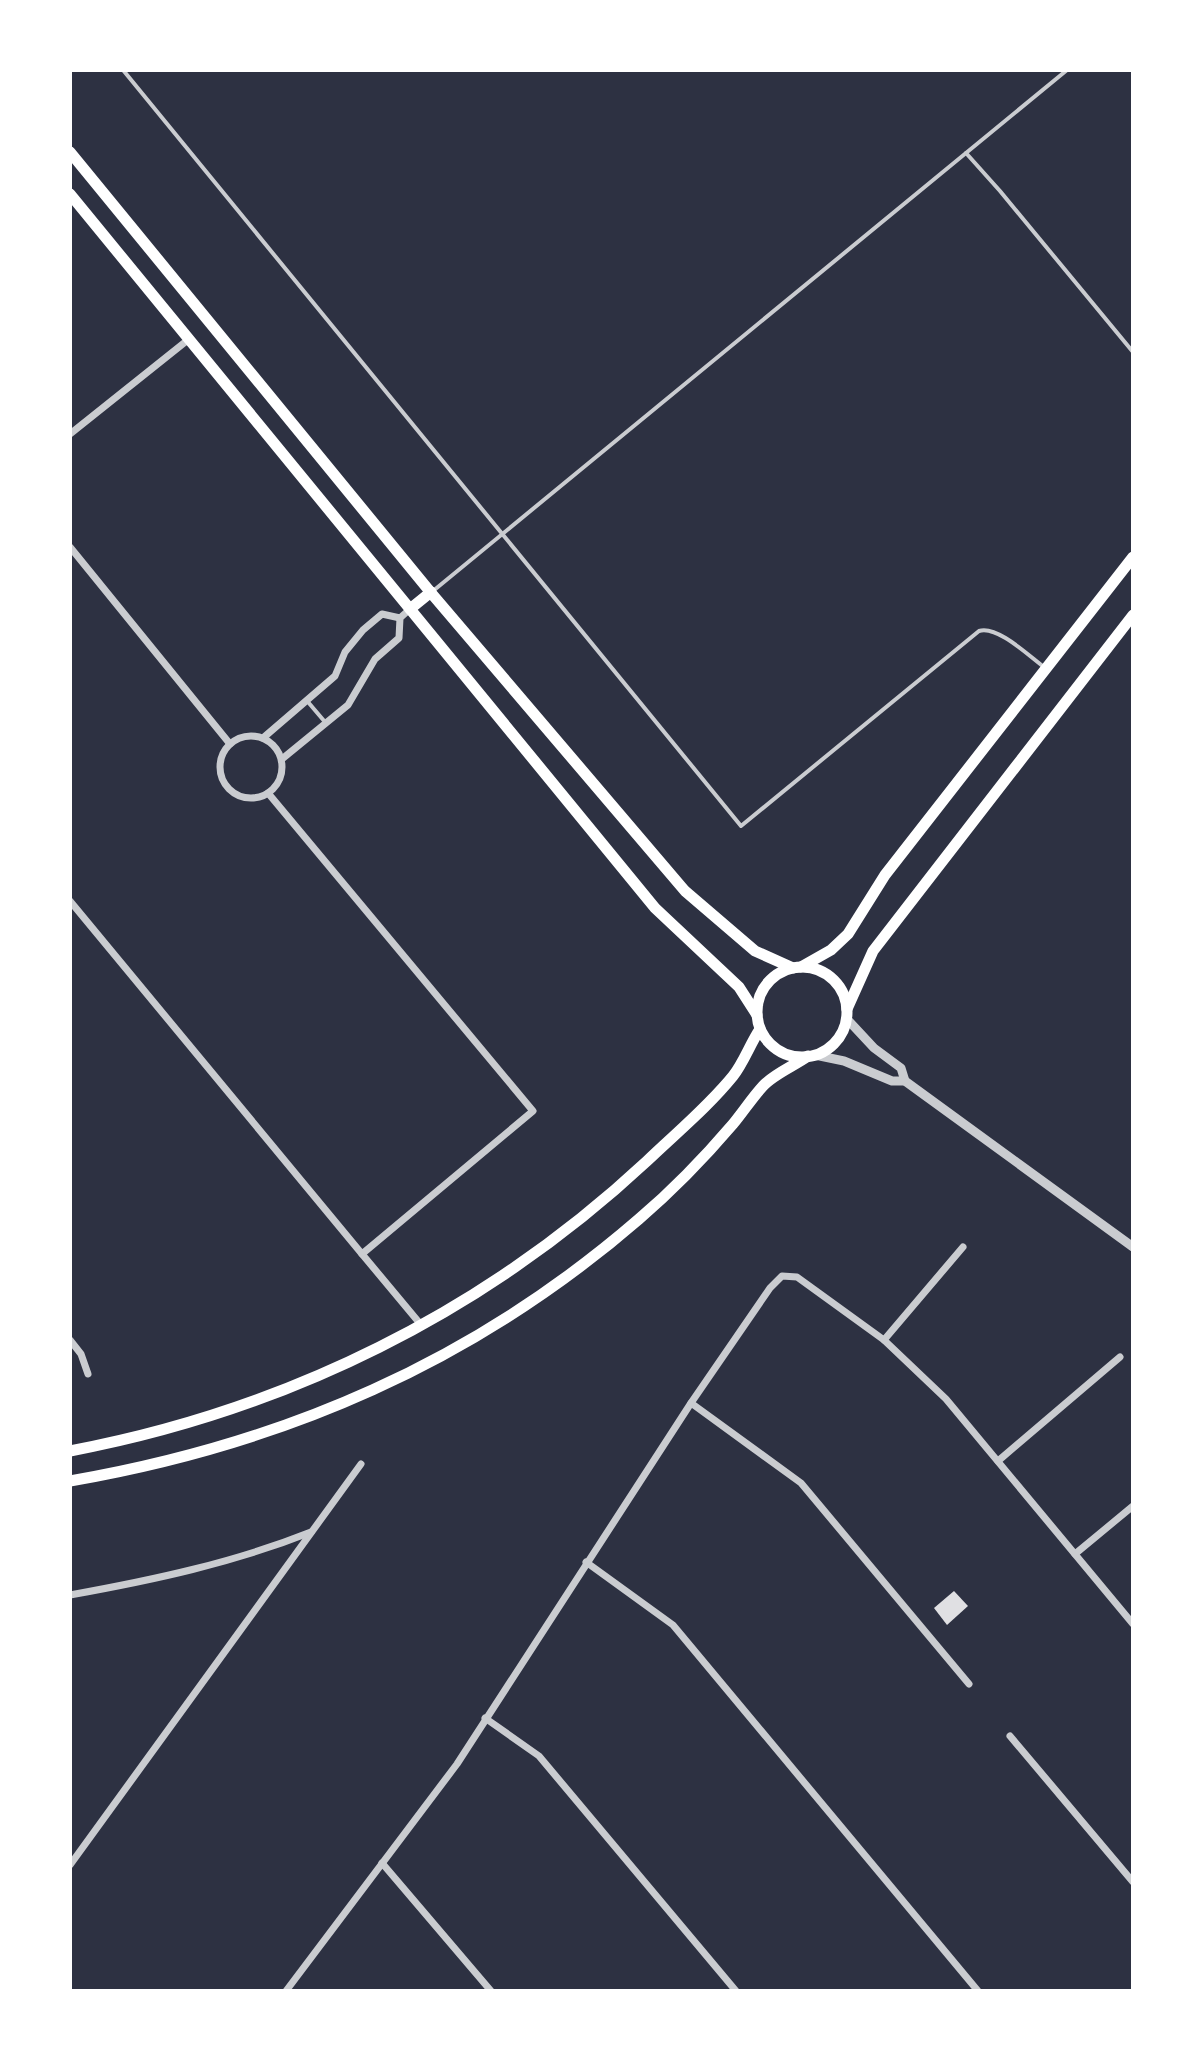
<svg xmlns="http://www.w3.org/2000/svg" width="1203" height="2061" viewBox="0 0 1203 2061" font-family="Quicksand,sans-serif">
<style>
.building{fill:#e0e0e3}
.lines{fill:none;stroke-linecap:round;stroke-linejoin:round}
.service{stroke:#caccd0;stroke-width:4}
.minor{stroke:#caccd0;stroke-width:7}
.tertiary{stroke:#caccd0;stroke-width:9}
.secondary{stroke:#fff;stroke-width:11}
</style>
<rect width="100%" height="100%" fill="#2d3142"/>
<polygon class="building" points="954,1591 968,1606 947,1625 934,1608"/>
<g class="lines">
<g class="service">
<path d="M123 70 741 826 979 631C997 625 1029 656 1044 667"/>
<polyline points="966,153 1000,191 1133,352"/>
<polyline points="433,591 1067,70"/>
<polyline points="308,702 325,722"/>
</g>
<g class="minor">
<polyline points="70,434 189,339"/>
<polyline points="70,547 230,744"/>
<circle cx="251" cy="767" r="31"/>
<polyline points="263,738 335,676 345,652 363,630 382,614 400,618"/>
<polyline points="282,759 348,705 375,659 399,638 400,618 410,609"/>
<polyline points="70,901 362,1254 533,1111 268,793"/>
<polyline points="362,1254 422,1326"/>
<polyline points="70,1340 81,1354 88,1374"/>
<polyline points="884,1340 963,1247"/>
<polyline points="691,1403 801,1483 969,1684"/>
<polyline points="998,1461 1120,1357"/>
<polyline points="1075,1554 1133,1506"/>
<polyline points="586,1562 673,1625 978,1991"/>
<path d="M70 1595C153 1580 233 1563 311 1532"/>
<polyline points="485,1718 539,1756 736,1991"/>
<polyline points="1010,1736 1133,1882"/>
<polyline points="382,1863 491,1991"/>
<polyline points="70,1865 361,1464"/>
<polyline points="286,1991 457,1764 691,1403 770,1288 782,1276 797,1277 884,1340 946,1399 1133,1624"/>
</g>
<g class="tertiary">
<polyline points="846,1018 874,1048 901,1068 905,1081"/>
<polyline points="815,1055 844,1061 892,1081 905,1081 1133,1247"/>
</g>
<g class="secondary">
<polyline points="70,152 432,594 685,891 755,951 793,968"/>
<polyline points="70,194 655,908 739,987 757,1015"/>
<polyline points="410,609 431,592"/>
<polyline points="801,967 831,950 848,934 885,875 1133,557"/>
<circle cx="802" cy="1012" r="45"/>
<polyline points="847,1009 873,951 1133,615"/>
<path d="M70 1451C287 1410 485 1312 647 1161 675 1134 708 1107 733 1076 744 1062 750 1044 760 1029"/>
<path d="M70 1481C284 1444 474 1362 639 1219 673 1190 704 1158 733 1124 743 1112 752 1098 763 1086 774 1074 794 1066 808 1056"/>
</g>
</g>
<rect width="1203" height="2061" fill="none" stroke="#ffffff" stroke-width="144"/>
</svg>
